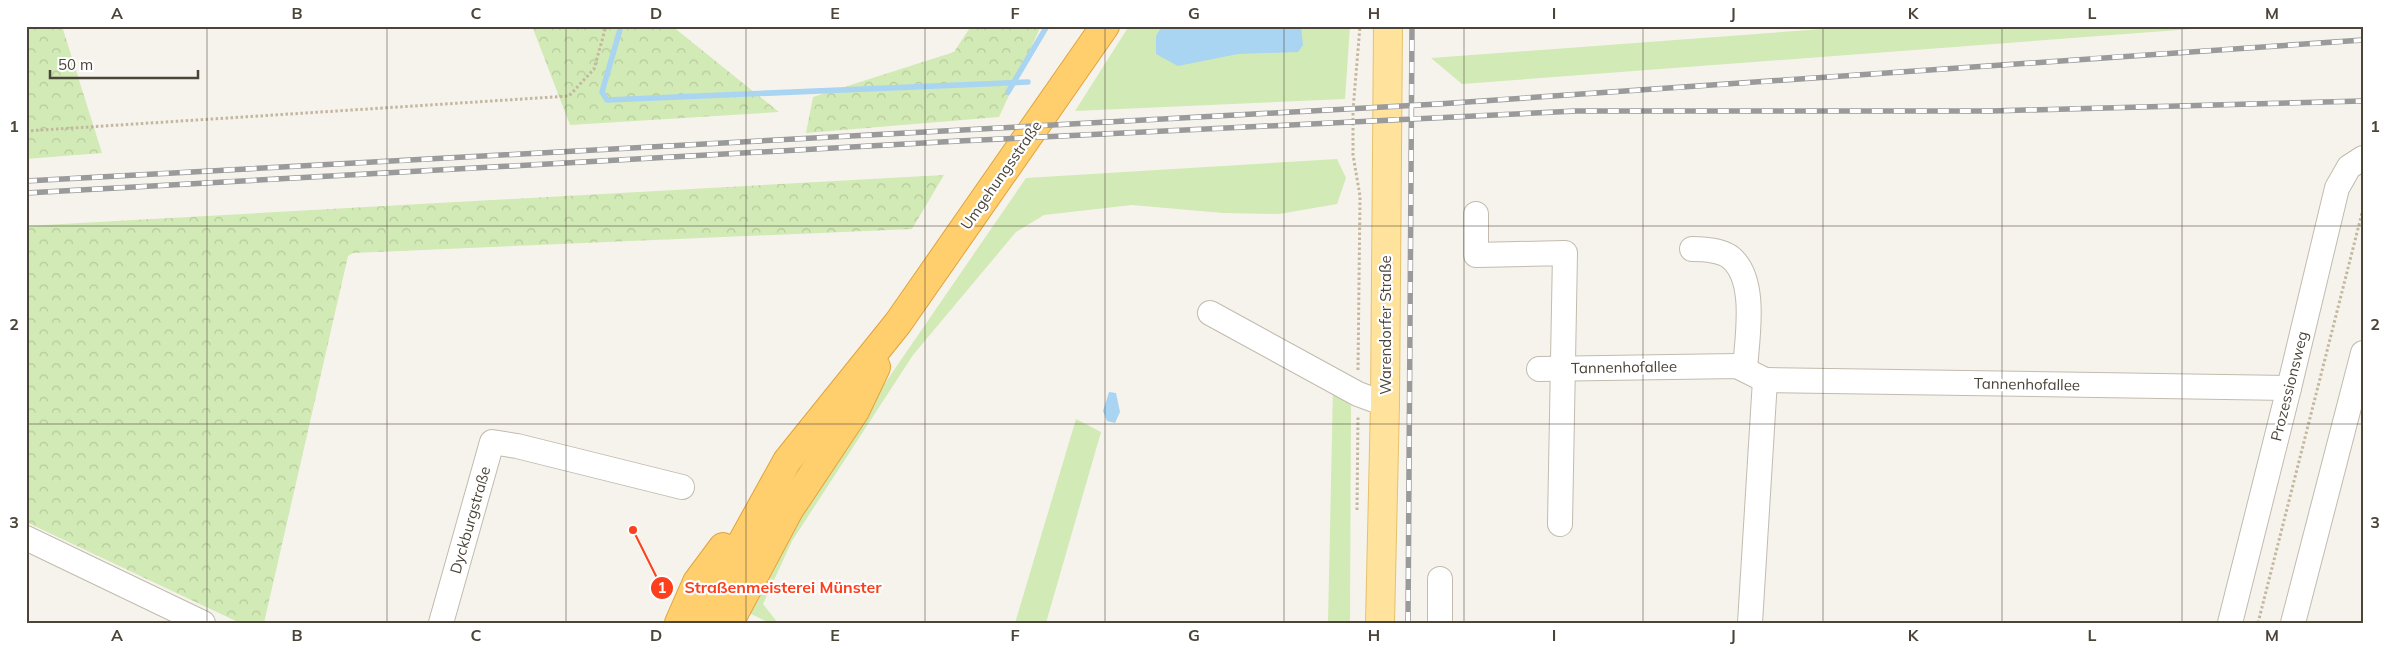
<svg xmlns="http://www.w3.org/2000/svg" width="2389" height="649" viewBox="0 0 2389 649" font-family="Mulish,sans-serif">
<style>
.green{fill:#d2eab5}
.forest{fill:url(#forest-crowns)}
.water{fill:#a9d4f2}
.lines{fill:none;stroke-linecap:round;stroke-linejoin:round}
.stream{stroke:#a9d4f2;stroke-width:5.5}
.minor-casing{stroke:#c2bbae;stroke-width:26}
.major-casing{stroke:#e6c16a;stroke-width:30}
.highway-casing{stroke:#e0a43c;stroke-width:30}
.path{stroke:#c4b79f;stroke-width:3;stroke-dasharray:2.5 2.5;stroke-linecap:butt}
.minor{stroke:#fff;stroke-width:24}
.major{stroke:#ffe39c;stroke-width:28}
.highway{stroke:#ffcf6e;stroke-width:28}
.rail-casing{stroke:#9a9a9a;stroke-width:5.5}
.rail{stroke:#fff;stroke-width:4;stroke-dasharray:11;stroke-linecap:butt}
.grid{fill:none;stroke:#4b4439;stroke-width:1;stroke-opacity:0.55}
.labels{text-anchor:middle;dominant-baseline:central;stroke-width:4.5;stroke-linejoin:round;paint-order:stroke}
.street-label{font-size:15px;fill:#4b4439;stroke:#fff}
.leader{fill:none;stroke:#fc3f1d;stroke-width:2}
.callout-dot{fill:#fc3f1d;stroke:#fff;stroke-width:2}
.mark-label{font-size:15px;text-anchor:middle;font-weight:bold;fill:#fff}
.callout-label{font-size:16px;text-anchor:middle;font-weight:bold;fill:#fc3f1d;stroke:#fff;stroke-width:4.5;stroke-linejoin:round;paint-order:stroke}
.neatline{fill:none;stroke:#4b4439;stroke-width:2}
.grid-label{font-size:16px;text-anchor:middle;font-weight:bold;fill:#4b4439}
</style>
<defs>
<pattern id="forest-crowns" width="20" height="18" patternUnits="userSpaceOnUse" patternTransform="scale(1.25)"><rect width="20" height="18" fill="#d2eab5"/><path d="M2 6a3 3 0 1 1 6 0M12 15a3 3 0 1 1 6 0" fill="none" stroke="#b6ca9c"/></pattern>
</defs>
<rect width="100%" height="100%" fill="#f6f3ec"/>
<g class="green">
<polygon points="1129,26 1350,26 1345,99 1075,111"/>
<polygon points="1864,26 2232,26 1462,84 1431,58"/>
<polygon points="1337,159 1346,178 1337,204 1279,214 1223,213 1132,205 1044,215 1016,232 913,355 792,541 763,604 778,623 770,623 747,612 782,533 1026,178"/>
<polygon points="1333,388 1351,406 1350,623 1328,623"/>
<polygon points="1076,419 1101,432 1046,623 1015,623"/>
</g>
<g class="forest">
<polygon points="26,26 62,26 102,153 26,159"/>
<polygon points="532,26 672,26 779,112 570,125"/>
<polygon points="971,26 1041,26 999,117 806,133 813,97 954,52"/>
<polygon points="944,175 912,229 353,253 348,256 264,623 240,623 26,522 26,226"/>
</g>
<g class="water">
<polygon points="1162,26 1301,26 1303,45 1298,52 1238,54 1178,66 1156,54 1156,36"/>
<polygon points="1109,392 1116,393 1120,412 1115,423 1107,421 1103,411"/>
</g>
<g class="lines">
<g class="stream">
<polyline points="621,26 602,92 607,100 1028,82"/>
<polyline points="1008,92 1047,26"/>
</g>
<g class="minor-casing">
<g id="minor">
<polyline points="1476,214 1476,255 1565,253 1560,524"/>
<path d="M1692 249C1704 249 1720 250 1730 257 1758 279 1747 338 1745 369"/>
<polyline points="1210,313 1358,394 1385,404"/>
<polyline points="1539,369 1737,366 1765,380"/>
<polyline points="26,538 203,623"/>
<polyline points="441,623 492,442 517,446 682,487"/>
<polyline points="1440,623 1440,579"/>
<polyline points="1750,623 1765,380 2289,388"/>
<polyline points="2230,623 2289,388 2337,188 2349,167 2363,158"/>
<polyline points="2293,623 2363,353"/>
</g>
</g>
<g class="major-casing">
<polyline id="major" points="1380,623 1385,404 1388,26"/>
</g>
<g class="highway-casing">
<g id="highway">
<polyline points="679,623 697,582 723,547"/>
<polyline points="702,623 715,591 787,461 898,323 1105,26"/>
<polyline points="729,623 789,510 855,411 876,367"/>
</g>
</g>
<g class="path">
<polyline points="26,131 569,96 594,69 606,26"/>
<polyline points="1358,370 1360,196 1353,155 1353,110 1360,26"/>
<polyline points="1357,510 1358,416"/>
<polyline points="2258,623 2363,209"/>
</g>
<use href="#minor" class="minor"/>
<use href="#major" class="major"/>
<use href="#highway" class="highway"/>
<g class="rail-casing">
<g id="rail">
<polyline points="26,181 1438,104 2363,40"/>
<polyline points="26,193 959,141 1576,111 1991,111 2363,101"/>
<polyline points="1408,623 1412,26"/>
</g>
</g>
<use href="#rail" class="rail"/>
</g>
<path class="grid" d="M207 26V623M387 26V623M566 26V623M746 26V623M925 26V623M1105 26V623M1284 26V623M1464 26V623M1643 26V623M1823 26V623M2002 26V623M2182 26V623M26 226H2363M26 424H2363"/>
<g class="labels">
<g class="street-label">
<text transform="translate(1001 175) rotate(-55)">Umgehungsstraße</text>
<text transform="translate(1385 325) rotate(-90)">Warendorfer Straße</text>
<text transform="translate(1624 367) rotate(-1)">Tannenhofallee</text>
<text transform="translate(2027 384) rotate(1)">Tannenhofallee</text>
<text transform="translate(2289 386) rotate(-76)">Prozessionsweg</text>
<text transform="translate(470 520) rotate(-74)">Dyckburgstraße</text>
</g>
</g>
<path class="leader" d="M633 530L662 588"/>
<g class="callout-dot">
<circle cx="633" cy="530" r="5"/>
<circle cx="662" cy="588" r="12"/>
</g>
<g class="mark-label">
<text x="662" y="593">1</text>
</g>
<g class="callout-label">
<text x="783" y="593">Straßenmeisterei Münster</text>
</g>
<rect width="2389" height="649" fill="none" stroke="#ffffff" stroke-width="55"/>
<path d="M50 70v8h148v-8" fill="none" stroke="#4b4439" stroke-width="2.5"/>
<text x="58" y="70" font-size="15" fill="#4b4439" stroke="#ffffff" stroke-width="4" paint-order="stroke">50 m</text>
<rect x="28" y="28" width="2334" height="594" class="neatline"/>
<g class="grid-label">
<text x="117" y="19">A</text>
<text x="297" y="19">B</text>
<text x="476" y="19">C</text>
<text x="656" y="19">D</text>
<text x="835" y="19">E</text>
<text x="1015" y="19">F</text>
<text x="1194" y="19">G</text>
<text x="1374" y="19">H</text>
<text x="1554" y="19">I</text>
<text x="1733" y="19">J</text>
<text x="1913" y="19">K</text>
<text x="2092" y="19">L</text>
<text x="2272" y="19">M</text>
<text x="14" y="132">1</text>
<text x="2375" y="132">1</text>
<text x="14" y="330">2</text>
<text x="2375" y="330">2</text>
<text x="14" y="528">3</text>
<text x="2375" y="528">3</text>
<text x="117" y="641">A</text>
<text x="297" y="641">B</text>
<text x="476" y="641">C</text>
<text x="656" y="641">D</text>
<text x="835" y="641">E</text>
<text x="1015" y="641">F</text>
<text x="1194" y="641">G</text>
<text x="1374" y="641">H</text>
<text x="1554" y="641">I</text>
<text x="1733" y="641">J</text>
<text x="1913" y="641">K</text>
<text x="2092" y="641">L</text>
<text x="2272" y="641">M</text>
</g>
</svg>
